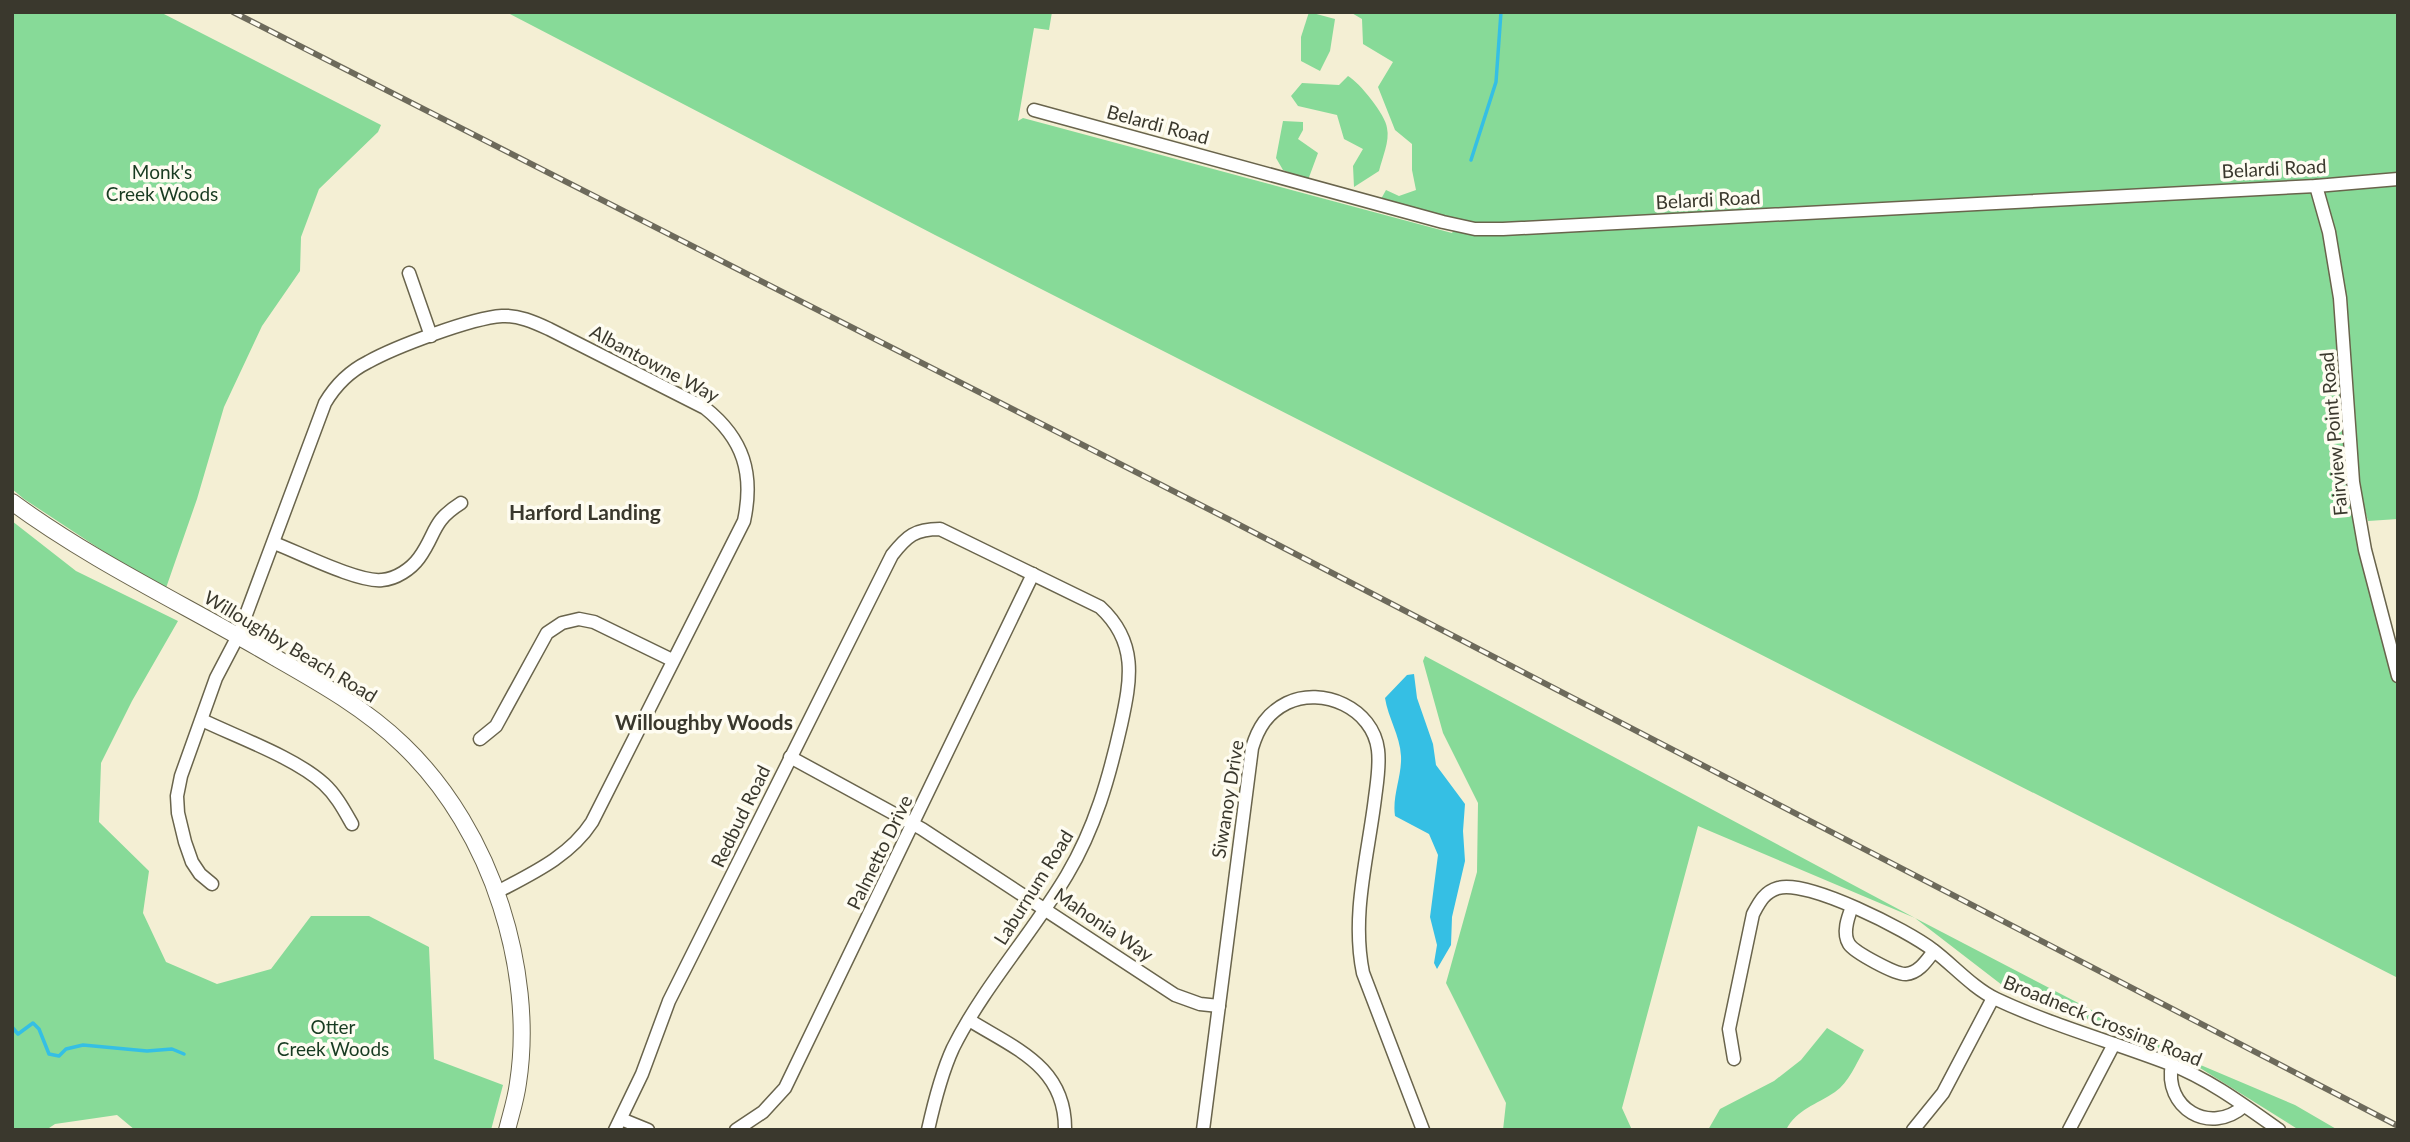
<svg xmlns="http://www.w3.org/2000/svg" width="2410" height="1142" viewBox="0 0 2410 1142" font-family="Lato,sans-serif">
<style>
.green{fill:#87da98}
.water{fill:#35bfe4}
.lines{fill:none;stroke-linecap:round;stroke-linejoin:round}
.stream{stroke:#35bfe4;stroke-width:3.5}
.street-casing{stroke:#69644c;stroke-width:15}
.secondary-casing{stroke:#69644c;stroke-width:18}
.street{stroke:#fff;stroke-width:12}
.secondary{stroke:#fff;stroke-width:16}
.rail-casing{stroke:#6d6a5b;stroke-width:6}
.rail{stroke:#fefcf1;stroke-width:3.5;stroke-dasharray:10;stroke-linecap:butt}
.labels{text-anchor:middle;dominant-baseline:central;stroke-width:7;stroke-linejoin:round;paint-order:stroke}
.street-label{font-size:19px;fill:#3a382d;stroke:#fefcf1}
.park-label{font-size:19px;fill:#183b21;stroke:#fefcf1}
.neighbourhood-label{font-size:21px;font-weight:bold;fill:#3a382d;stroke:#fefcf1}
</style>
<rect width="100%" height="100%" fill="#f4efd4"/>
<g class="green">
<polygon points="12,12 160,12 381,125 378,132 319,189 301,237 300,271 262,326 224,407 197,499 166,588 109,555 24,499 12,489"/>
<polygon points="506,12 1052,12 1049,30 1034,28 1018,121 1023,118 1452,233 1459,222 1381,199 1386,190 1399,196 1416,190 1412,170 1412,144 1395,130 1378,87 1393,62 1363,44 1362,19 1350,12 2398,12 2398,519 2368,521 2353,467 2398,676 2398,978 935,235"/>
<polygon points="1309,12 1335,19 1330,51 1320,71 1301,61 1301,37"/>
<path d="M1348 76C1359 82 1386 115 1387 128 1390 141 1382 158 1379 171L1354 187 1353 166 1363 149 1344 139 1337 115 1298 106 1291 96 1302 83 1339 85Z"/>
<polygon points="1283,121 1303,122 1303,130 1298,139 1318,153 1308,180 1283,170 1276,158"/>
<polygon points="12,521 76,571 178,621 132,701 101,763 99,822 149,871 143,913 166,962 217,984 271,969 311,916 369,916 429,947 434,1059 503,1085 491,1130 135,1130 117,1115 55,1124 46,1130 12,1130"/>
<polygon points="1425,656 1915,918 2184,1058 2295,1105 2338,1130 2299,1130 2184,1058 2002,985 1915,918 1698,826 1622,1108 1632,1130 1503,1130 1506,1103 1446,983 1477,872 1478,803 1443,733 1423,661"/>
<path d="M1827 1028 1864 1050C1856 1064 1849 1082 1835 1092 1816 1105 1797 1109 1786 1130H1708L1720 1109 1774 1081 1801 1060Z"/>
</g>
<path class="water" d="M1414 674 1417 698 1433 744 1436 765 1465 804 1463 831 1465 861 1452 917 1451 945 1437 969 1434 963 1437 945 1430 917 1438 855 1429 834 1395 816C1392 796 1402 776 1401 756 1400 735 1388 718 1385 698L1407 675Z"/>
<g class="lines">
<g class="stream">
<polyline points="1471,160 1496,82 1501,12"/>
<polyline points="12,1027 18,1034 33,1023 39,1029 49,1054 59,1056 66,1049 83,1045 147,1051 172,1049 184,1054"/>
</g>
<g class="street-casing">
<g id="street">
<polyline points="1034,110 1443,222 1475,229 1503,229 2316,186 2398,179"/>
<polyline points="2316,186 2329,232 2340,298 2353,482 2365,550 2398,676"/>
<polyline points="409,273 431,336"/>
<path d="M274 543C298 552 359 583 382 580 396 579 411 569 419 558 437 533 431 522 461 503"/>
<path d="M202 720C237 737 296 758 324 784 336 795 344 810 352 824"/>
<polyline points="480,739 496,726 547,633 562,623 579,619 594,622 672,660"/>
<polyline points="790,757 922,829 1175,995 1200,1004 1219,1006"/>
<path d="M212 884 200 874 192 862 185 842 178 813 177 796 181 776 216 678 238 636 325 403C335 386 350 371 368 362 395 347 471 318 502 316 518 315 534 322 549 329L705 408C744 439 754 474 744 521L592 822C570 856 533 873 497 892"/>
<path d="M1852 907C1848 917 1842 933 1849 944 1854 952 1896 975 1906 974 1919 973 1927 960 1934 951"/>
<path d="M969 1020C1016 1049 1066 1067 1065 1130"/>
<path d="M1734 1059 1729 1029 1753 914C1759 903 1764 892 1778 888 1807 879 1907 930 1933 950 1953 965 1973 988 1996 999 2051 1025 2113 1042 2170 1064 2209 1079 2245 1106 2279 1130"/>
<path d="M2172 1064C2163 1108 2210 1136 2244 1106"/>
<polyline points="621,1119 648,1130"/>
<path d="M615 1130 642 1074 669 1001 892 555C907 536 915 529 940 529L1100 607C1138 642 1131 679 1121 725 1109 778 1095 828 1067 875 1032 934 984 986 953 1048 941 1074 934 1103 928 1130"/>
<polyline points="736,1130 763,1112 785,1088 1033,574"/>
<path d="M1203 1130 1252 748C1258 728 1267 713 1287 703 1322 686 1373 708 1378 750 1380 766 1377 782 1375 798 1368 856 1351 915 1363 973L1423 1130"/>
<polyline points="1913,1130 1943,1093 1993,998"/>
<polyline points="2069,1130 2114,1044"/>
</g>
</g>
<g class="secondary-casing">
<path id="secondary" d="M12 502C95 563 188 606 276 658 320 683 366 709 403 745 448 788 482 846 501 906 519 962 527 1025 518 1083 516 1099 511 1114 507 1130"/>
</g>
<use href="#street" class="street"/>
<use href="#secondary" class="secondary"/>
<g class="rail-casing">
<polyline id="rail" points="233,12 1230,520 2398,1126"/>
</g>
<use href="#rail" class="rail"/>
</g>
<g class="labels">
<g class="street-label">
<text transform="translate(1158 124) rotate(15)">Belardi Road</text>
<text transform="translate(2274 168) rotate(-3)">Belardi Road</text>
<text transform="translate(1708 199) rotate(-3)">Belardi Road</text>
<text transform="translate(655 363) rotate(28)">Albantowne Way</text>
<text transform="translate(2333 434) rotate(-95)">Fairview Point Road</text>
<text transform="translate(291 646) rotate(31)">Willoughby Beach Road</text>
<text transform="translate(1227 799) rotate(-81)">Siwanoy Drive</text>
<text transform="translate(740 816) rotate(-64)">Redbud Road</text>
<text transform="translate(879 852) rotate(-64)">Palmetto Drive</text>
<text transform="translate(1033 887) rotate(-58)">Laburnum Road</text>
<text transform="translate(1104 924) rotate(34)">Mahonia Way</text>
<text transform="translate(2103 1020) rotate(22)">Broadneck Crossing Road</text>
</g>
<g class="park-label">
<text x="162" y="171">Monk's<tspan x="162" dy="22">Creek Woods</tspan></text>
<text x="333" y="1026">Otter<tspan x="333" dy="22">Creek Woods</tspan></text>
</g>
<g class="neighbourhood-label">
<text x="585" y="511">Harford Landing</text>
<text x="704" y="721">Willoughby Woods</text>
</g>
</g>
<rect width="2410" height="1142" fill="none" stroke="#3a382d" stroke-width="28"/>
</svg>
